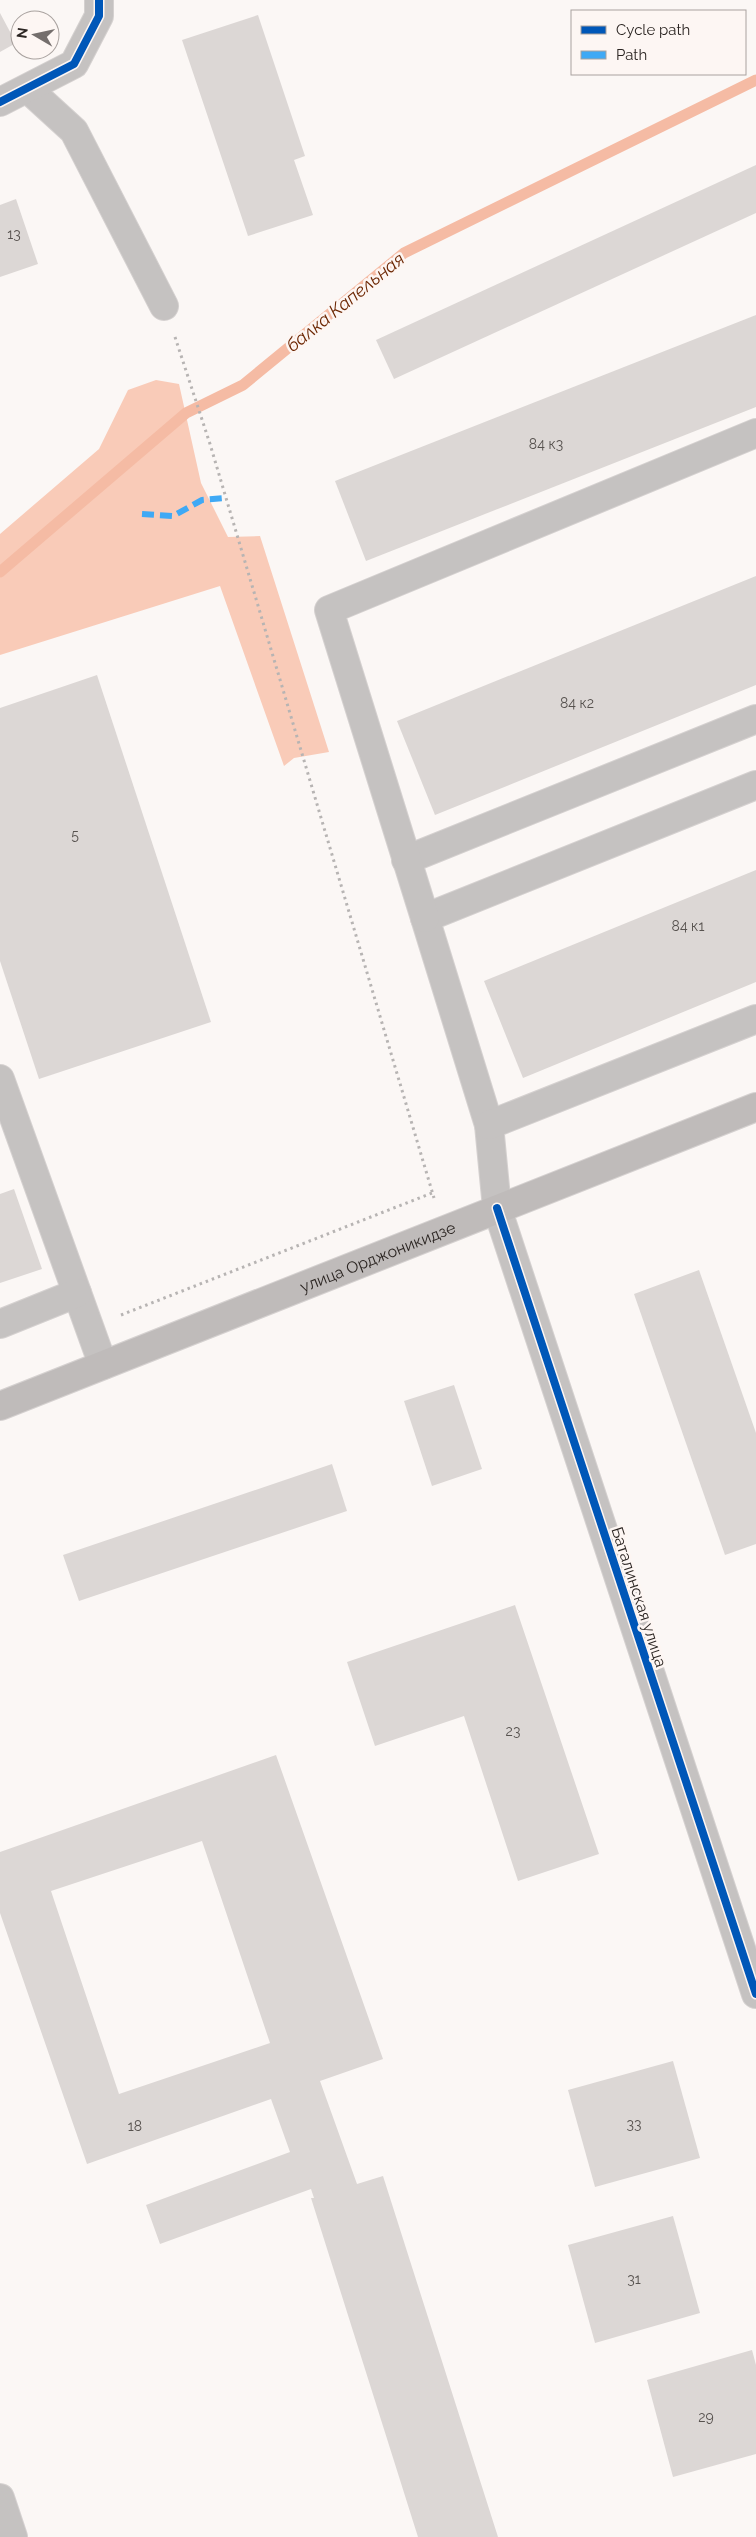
<svg xmlns="http://www.w3.org/2000/svg" width="756" height="2537" viewBox="0 0 756 2537" font-family="Raleway,sans-serif">
<style>
.forest{fill:#f9cbb8}
.lines{fill:none;stroke-linecap:round;stroke-linejoin:round}
.stream{stroke:#f5bba4;stroke-width:11}
.building{fill:#dcd7d5;fill-rule:evenodd}
.minor-casing{stroke:#d5d1d0;stroke-width:30}
.major-casing{stroke:#d5d1d0;stroke-width:30}
.path{stroke:#b7b4b3;stroke-width:3;stroke-dasharray:2.5 4;stroke-linecap:butt}
.minor{stroke:#c5c2c1;stroke-width:28}
.major{stroke:#bfbbba;stroke-width:28}
.quiet{stroke:#3fa9f5;stroke-width:6;stroke-dasharray:12 6;stroke-linecap:butt}
.cycleway-casing{stroke:#fdf6f3;stroke-width:11}
.cycleway{stroke:#0057b8;stroke-width:8}
.labels{text-anchor:middle;dominant-baseline:central;stroke-width:5;stroke-linejoin:round;paint-order:stroke}
.number-label{font-size:14px;fill:#57524f}
.street-label{font-size:16px;fill:#2b2522;stroke:#fdf6f3}
.water-label{font-size:18px;font-style:italic;fill:#6c2602;stroke:#fdf6f3}
</style>
<rect width="100%" height="100%" fill="#fbf7f5"/>
<polygon class="forest" points="156,380 179,384 201,483 228,537 260,536 329,752 294,758 284,766 220,586 0,655 0,534 99,449 128,390"/>
<g class="lines">
<polyline class="stream" points="0,572 186,413 243,385 404,253 756,80"/>
</g>
<g class="building">
<polygon points="0,13 16,43 0,52"/>
<polygon points="258,15 305,156 294,160 313,215 248,236 182,40"/>
<polygon points="756,165 756,213 394,379 376,340"/>
<polygon points="16,199 38,264 0,277 0,205"/>
<polygon points="756,315 756,407 366,561 335,481"/>
<polygon points="756,576 756,685 435,815 397,721"/>
<polygon points="97,675 211,1022 39,1079 0,961 0,708"/>
<polygon points="756,870 756,982 523,1078 484,981"/>
<polygon points="14,1189 42,1269 0,1283 0,1194"/>
<polygon points="699,1270 756,1433 756,1544 725,1555 634,1294"/>
<polygon points="454,1385 482,1469 432,1486 404,1401"/>
<polygon points="332,1464 347,1511 79,1601 63,1555"/>
<polygon points="515,1605 599,1854 518,1881 464,1716 375,1746 347,1662"/>
<path d="M276 1755 383 2059 320 2081 357 2184 383 2176 498 2537H418L311 2198H314L311 2189 160 2244 146 2205 290 2152 271 2099 87 2164 0 1913V1852ZM202 1841 270 2043 119 2094 51 1891Z"/>
<polygon points="673,2061 700,2158 595,2187 568,2090"/>
<polygon points="673,2216 700,2313 595,2343 568,2245"/>
<polygon points="752,2350 756,2365 756,2454 673,2477 647,2380"/>
</g>
<g class="lines">
<g class="minor-casing">
<g id="minor">
<polyline points="28,89 74,131 164,306"/>
<polyline points="0,102 74,64 99,16 99,0"/>
<polyline points="756,785 425,918 489,1125 497,1208 756,1994"/>
<polyline points="406,860 756,719"/>
<polyline points="425,918 329,610 756,433"/>
<polyline points="0,1079 103,1365"/>
<polyline points="489,1125 756,1019"/>
<polyline points="0,1324 77,1293"/>
<polyline points="0,2498 13,2537"/>
</g>
</g>
<g class="major-casing">
<g id="major">
<path id="s1" d="M0 1406 756 1107"/>
</g>
</g>
<g class="path">
<polyline points="175,337 210,444 434,1198"/>
<polyline points="121,1315 432,1193"/>
</g>
<use href="#minor" class="minor"/>
<use href="#major" class="major"/>
<polyline class="quiet" points="142,514 173,516 202,500 226,498"/>
<g class="cycleway-casing">
<g id="cycleway">
<polyline points="0,102 74,64 99,16 99,0"/>
<polyline points="497,1208 756,1994"/>
</g>
</g>
<use href="#cycleway" class="cycleway"/>
</g>
<g class="labels">
<g class="number-label">
<text x="14" y="234">13</text>
<text x="546" y="444">84 к3</text>
<text x="577" y="703">84 к2</text>
<text x="75" y="835">5</text>
<text x="688" y="926">84 к1</text>
<text x="513" y="1731">23</text>
<text x="634" y="2124">33</text>
<text x="135" y="2126">18</text>
<text x="634" y="2279">31</text>
<text x="706" y="2417">29</text>
</g>
<g class="street-label">
<text stroke="none"><textPath href="#s1" startOffset="406">улица Орджоникидзе</textPath></text>
<text transform="translate(639 1597) rotate(72)">Баталинская улица</text>
</g>
<g class="water-label">
<text transform="translate(345 302) rotate(-39)">балка Капельная</text>
</g>
</g>
<rect x="571" y="10" width="175" height="65" fill="#fdf6f3" stroke="#a9a29f"/>
<rect x="581" y="26" width="25" height="8" fill="#0057b8" stroke="#a9a29f"/>
<text x="616" y="35" font-size="15" fill="#2b2522">Cycle path</text>
<rect x="581" y="51" width="25" height="8" fill="#3fa9f5" stroke="#a9a29f"/>
<text x="616" y="60" font-size="15" fill="#2b2522">Path</text>
<g transform="translate(35 35) rotate(279)"><circle r="24" fill="#fdf6f3" stroke="#a9a29f"/>
<path d="M0-4L9 19L0 12L-9 19Z" fill="#746e6c"/>
<text y="-8" font-size="14" font-weight="bold" text-anchor="middle" fill="#2b2522">N</text>
</g>
</svg>
